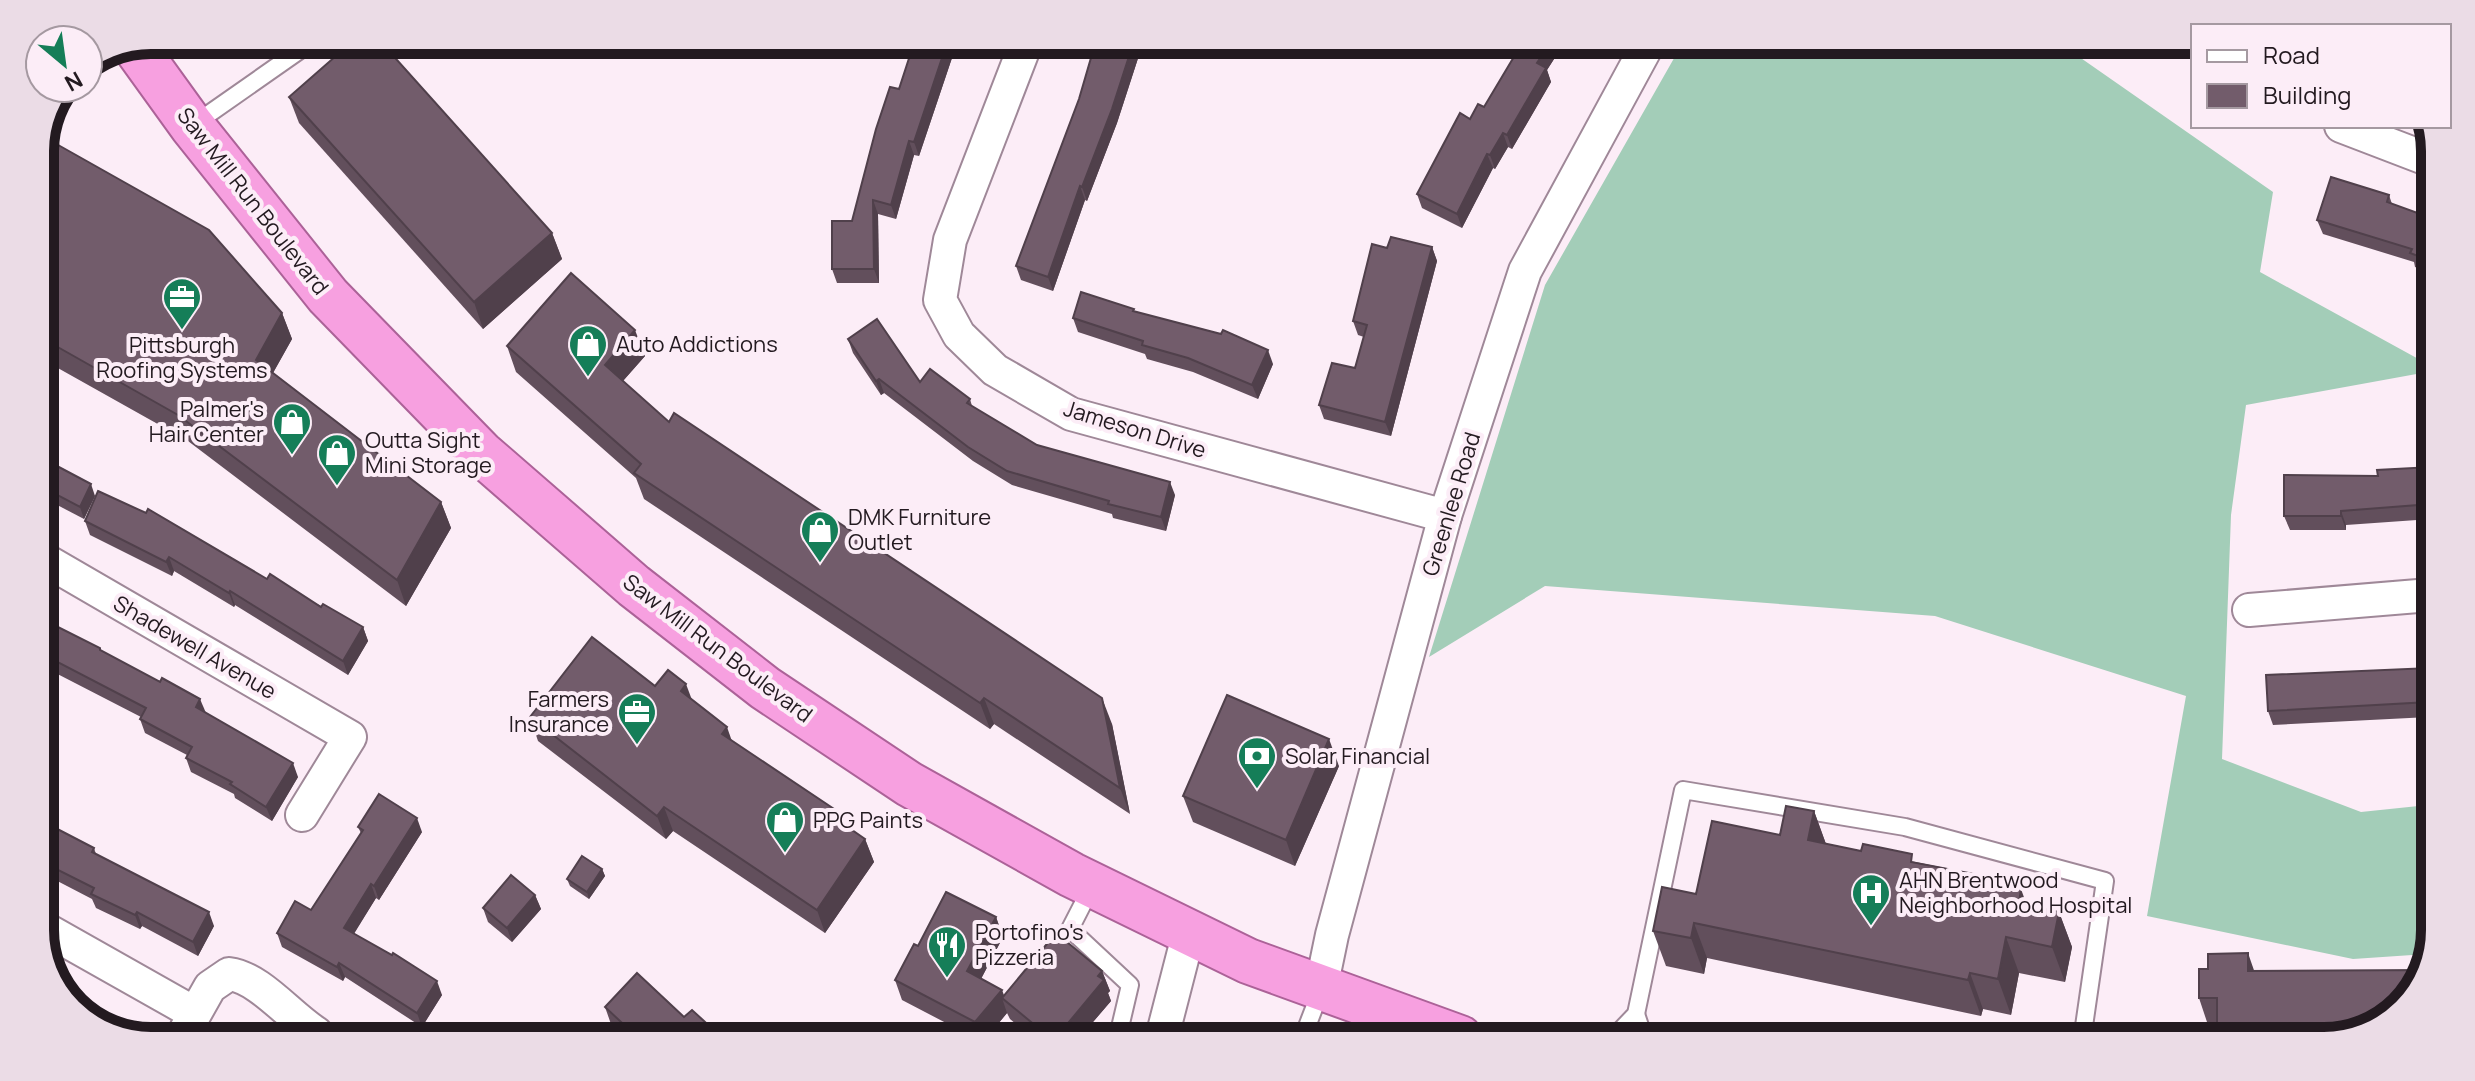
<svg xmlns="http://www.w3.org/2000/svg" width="2475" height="1081" viewBox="0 0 2475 1081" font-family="Manrope,sans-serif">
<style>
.forest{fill:#a3cdb8}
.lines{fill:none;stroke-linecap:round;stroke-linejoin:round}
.service-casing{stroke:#9f8898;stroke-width:20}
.minor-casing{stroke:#9f8898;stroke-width:36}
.trunk-casing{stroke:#ac6298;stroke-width:48}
.service{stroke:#fff;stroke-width:16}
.minor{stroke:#fff;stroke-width:32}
.trunk{stroke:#f7a0e0;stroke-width:44}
.wall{fill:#624f5c}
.shaded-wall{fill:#50404b}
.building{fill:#725c6b;stroke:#50404b;stroke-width:2}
.labels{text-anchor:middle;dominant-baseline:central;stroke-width:8;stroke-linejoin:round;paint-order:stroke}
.street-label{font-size:22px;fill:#231a20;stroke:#fcedf7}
.poi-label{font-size:22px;fill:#231a20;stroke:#fcedf7;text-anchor:start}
.rim{fill:none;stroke:#231a20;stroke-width:10}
</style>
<rect width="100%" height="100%" fill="#fcedf7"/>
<polygon class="forest" points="1681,46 2065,47 2273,192 2260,272 2433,367 2433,371 2246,405 2231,515 2222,759 2361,812 2428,805 2427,954 2353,959 2147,916 2186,696 1935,616 1545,586 1429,657 1545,285"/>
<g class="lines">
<g class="service-casing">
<g id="service">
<polyline points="147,61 178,40"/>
<polyline points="193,125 313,41"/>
<polyline points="1092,886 1070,929 1130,985 1118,1036"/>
<polyline points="1636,1014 1644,1038"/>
<polyline points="1303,1037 1321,990"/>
<polyline points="1613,1038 1636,1014 1683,790 1905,827 2105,881 2082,1040"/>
</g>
</g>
<g class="minor-casing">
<g id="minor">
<polyline points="1026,43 950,240 940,300 959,335 995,370 1071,414 1445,516"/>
<polyline points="2341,126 2435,162"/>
<polyline points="40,557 350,737 302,815"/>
<polyline points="2249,610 2430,595"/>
<polyline points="40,926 194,1013"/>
<polyline points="1321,988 1332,935 1445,516 1525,271 1647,46"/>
<path d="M184 1033 210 987 229 974C260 978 289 1016 316 1033"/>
<polyline points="1162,1037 1189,932"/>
</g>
</g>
<g class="trunk-casing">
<polyline id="trunk" points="135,47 192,126 328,296 481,453 634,586 765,688 909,784 1072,875 1248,961 1460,1038"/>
</g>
<use href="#service" class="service"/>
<use href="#minor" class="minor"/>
<use href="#trunk" class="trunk"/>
</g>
<g class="wall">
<polygon points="914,43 957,43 919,156 914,155 896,219 878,214 879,283 837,283 832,269 852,221 899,89"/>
<polygon points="1100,44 1150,44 1148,48 1142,46 1117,123 1087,201 1085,200 1053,291 1021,280 1016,266"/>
<polygon points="1563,45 1547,70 1551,82 1512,149 1508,147 1495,169 1493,168 1462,228 1422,208 1417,194 1470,119"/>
<polygon points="289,97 552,233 562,259 483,329 299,123"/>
<polygon points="40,144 282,313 292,339 273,373 441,502 451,528 406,606 188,441 40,358"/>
<polygon points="2389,195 2392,204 2434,219 2433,274 2415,267 2414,262 2323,234 2317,220"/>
<polygon points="1432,247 1437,261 1391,436 1324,419 1319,405 1355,368 1364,337 1358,335 1353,321 1387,248"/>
<polygon points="1135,311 1273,364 1258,399 1193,372 1147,359 1145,354 1078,332 1073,318"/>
<polygon points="848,339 920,382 970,399 972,406 1037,445 1175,495 1166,531 1113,518 1112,514 1012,485 973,461 884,393 881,395 853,353"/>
<polygon points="507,346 645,356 623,381 669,422 1112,724 1130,814 994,724 990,729 644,499 636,478 516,372"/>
<polygon points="40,457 95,496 84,519 40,496"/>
<polygon points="2432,467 2431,519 2346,525 2346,530 2290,530 2284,516 2378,476"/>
<polygon points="85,521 267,579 363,627 368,641 348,675 235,605 234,607 174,571 172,576 90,535"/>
<polygon points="40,618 100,648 102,651 206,713 298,777 272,821 235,798 234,794 191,772 186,758 187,755 145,733 140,719 141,717 40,665"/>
<polygon points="2430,668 2429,717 2273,725 2268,711"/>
<polygon points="655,686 691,699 732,741 846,817 850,828 865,839 874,862 825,933 673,831 666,839 538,741 530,717"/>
<polygon points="1339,766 1295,866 1193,822 1183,796"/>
<polygon points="1814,811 1826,844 1990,877 1992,882 2027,904 2059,912 2072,947 2065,982 2019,973 2011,1015 1983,1009 1981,1016 1707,958 1704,974 1666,966 1653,931 1696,894"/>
<polygon points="40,820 94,848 96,854 214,926 198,956 142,926 140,929 96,908 92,899 40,872"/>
<polygon points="358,827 422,832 379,900 376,898 354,933 442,995 422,1027 345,977 343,981 282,947 277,933 311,910 361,833"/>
<polygon points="602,869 605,876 589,899 570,886 567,879"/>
<polygon points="535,895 541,909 512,942 488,922 483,908"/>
<polygon points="996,917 1003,937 981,979 1005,996 1102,971 1110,991 1108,993 1111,1001 1081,1036 1030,1036 1010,1019 1007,1013 988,1036 971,1036 902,1000 895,980 918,946"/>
<polygon points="2254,971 2386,1022 2324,1041 2221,1041 2217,1029 2217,1025 2208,1025 2199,998"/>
<polygon points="605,1007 684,1017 716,1032 717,1035 621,1035 612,1027"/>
</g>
<g class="shaded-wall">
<polygon points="947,43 957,43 919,156 914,142"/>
<polygon points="1133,44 1141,44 1142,46 1117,123 1087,201 1082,187"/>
<polygon points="1549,45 1563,45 1547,70 1551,82 1512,149 1507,135 1537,63"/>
<polygon points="1503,133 1508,147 1495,169 1490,155"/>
<polygon points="909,141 914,155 896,219 891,205"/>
<polygon points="1487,154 1493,168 1462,228 1457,214"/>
<polygon points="1080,186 1085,200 1053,291 1048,277"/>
<polygon points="873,200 878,214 879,283 874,269"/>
<polygon points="552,233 562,259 483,329 474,302"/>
<polygon points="1432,247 1437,261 1391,436 1385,422"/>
<polygon points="282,313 292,339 265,387 256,360"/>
<polygon points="635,330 645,356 614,391 605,365"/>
<polygon points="1268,350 1273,364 1258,399 1252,385"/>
<polygon points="879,379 884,393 881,395 876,381"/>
<polygon points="1170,482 1175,495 1166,531 1161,517"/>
<polygon points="91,484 95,496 84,519 80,507"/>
<polygon points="441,502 451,528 406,606 397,580"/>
<polygon points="2341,511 2346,525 2346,530 2341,516"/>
<polygon points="169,557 174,571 172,576 166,562"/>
<polygon points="230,591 235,605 234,607 229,593"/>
<polygon points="363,627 368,641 348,675 343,661"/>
<polygon points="686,684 695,708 681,691"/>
<polygon points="984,698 994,724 990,729 980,703"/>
<polygon points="1102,698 1112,724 1130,814 1120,788"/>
<polygon points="200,699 206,713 196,707"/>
<polygon points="727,727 735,750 722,734"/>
<polygon points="1329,739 1339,766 1295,866 1286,840"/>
<polygon points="293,763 298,777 272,821 266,807"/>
<polygon points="664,807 673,831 666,839 657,816"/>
<polygon points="1814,811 1827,847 1808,840"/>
<polygon points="846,817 855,841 842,823"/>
<polygon points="417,818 422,832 379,900 374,886"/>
<polygon points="865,839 874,862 825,933 817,910"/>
<polygon points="602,869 605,876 589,899 587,892"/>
<polygon points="371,884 376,898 349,942 344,928"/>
<polygon points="2021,889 2034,925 2019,903"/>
<polygon points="535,895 541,909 512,942 507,928"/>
<polygon points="137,912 142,926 140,929 135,915"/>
<polygon points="209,912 214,926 198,956 193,942"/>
<polygon points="2059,912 2072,947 2065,982 2052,947"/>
<polygon points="996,917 1003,937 974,992 967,971"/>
<polygon points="1694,923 1707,958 1704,974 1691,938"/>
<polygon points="2006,937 2019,973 2011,1015 1998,979"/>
<polygon points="2248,953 2257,979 2248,971"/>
<polygon points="339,963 345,977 343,981 337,967"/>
<polygon points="1102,971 1110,991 1108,993 1111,1001 1081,1036 1059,1036 1059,1034"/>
<polygon points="1970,973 1983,1009 1981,1016 1968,980"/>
<polygon points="437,981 442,995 422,1027 417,1013"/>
<polygon points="1002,990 1007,1003 1002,998 1007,1013 988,1036 981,1036 975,1022"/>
</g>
<g class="building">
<polygon points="353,41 380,41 552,233 474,302 289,97"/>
<polygon points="914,43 947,43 914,142 909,141 891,205 873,200 874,269 832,269 832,221 852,221 876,129 890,87 899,89"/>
<polygon points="1100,44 1133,44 1112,109 1082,187 1080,186 1048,277 1016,266 1079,99 1093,51 1097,52"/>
<polygon points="1521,45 1549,45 1537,63 1546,68 1507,135 1503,133 1490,155 1487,154 1457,214 1417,194 1460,113 1470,119 1478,104 1484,107"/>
<polygon points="44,137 209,230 282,313 256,360 441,502 397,580 178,415 40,337 40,144"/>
<polygon points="2331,177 2389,195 2387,202 2434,219 2434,262 2410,253 2412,249 2317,220"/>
<polygon points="1391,237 1432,247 1385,422 1319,405 1332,363 1355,368 1367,325 1353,321 1372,244 1387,248"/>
<polygon points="571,273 635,330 605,365 669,422 674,413 1102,698 1120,788 984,698 980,703 634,473 641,464 507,346"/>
<polygon points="1081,292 1134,309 1133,311 1221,334 1223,330 1268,350 1252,385 1188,358 1142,345 1143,341 1073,318"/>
<polygon points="877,319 920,382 930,369 970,399 967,403 1037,445 1170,482 1161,517 1108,504 1109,501 1007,471 968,447 879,379 876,381 848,339"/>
<polygon points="40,457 91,484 80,507 40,486"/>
<polygon points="2432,467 2431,504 2341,511 2341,516 2284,516 2284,475 2378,476 2377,470"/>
<polygon points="98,491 146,513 148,509 267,579 270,574 321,607 323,604 363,627 343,661 230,591 229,593 169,557 166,562 85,521"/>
<polygon points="40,618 100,648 100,650 160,682 162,678 200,699 196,707 293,763 266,807 230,784 232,782 186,758 192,747 140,719 146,708 40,653"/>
<polygon points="592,637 655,686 668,670 686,684 681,691 727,727 722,734 846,817 842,823 865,839 817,910 664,807 657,816 530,717"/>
<polygon points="2430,668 2429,702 2268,711 2266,675"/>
<polygon points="1227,695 1329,739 1286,840 1183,796"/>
<polygon points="379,794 417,818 374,886 371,884 344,928 392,955 393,953 437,981 417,1013 339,963 337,967 277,933 295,901 311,910 363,830 358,827"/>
<polygon points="1786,806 1814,811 1808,840 1861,851 1863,844 1912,854 1911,862 1990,877 1990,882 2021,889 2019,903 2059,912 2052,947 2006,937 1998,979 1970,973 1968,980 1694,923 1691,938 1653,931 1662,887 1696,894 1712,821 1780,835"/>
<polygon points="40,820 94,848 92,852 209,912 193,942 137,912 135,915 91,894 94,888 40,861"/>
<polygon points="582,856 602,869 587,892 567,879"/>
<polygon points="511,875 535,895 507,928 483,908"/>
<polygon points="946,892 996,917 967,971 1002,990 975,1022 895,980 914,944 918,946"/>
<polygon points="1056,933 1102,971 1098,976 1104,980 1059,1034 1053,1030 1048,1036 1002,998"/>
<polygon points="2248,953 2248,971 2426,970 2426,973 2386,1022 2366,1028 2217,1029 2217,998 2199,998 2199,969 2208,969 2208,954"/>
<polygon points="637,973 684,1017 692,1010 716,1032 713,1035 635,1035 605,1007"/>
<polygon points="82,1003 123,1030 121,1033 109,1033 78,1009"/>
</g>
<defs>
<g id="office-pin" transform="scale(2)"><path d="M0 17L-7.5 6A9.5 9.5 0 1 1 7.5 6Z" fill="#157e58" stroke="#fcedf7"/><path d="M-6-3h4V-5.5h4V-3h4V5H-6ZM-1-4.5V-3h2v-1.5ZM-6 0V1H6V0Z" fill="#fff"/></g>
<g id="shop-pin" transform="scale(2)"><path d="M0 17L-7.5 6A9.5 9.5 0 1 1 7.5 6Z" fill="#157e58" stroke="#fcedf7"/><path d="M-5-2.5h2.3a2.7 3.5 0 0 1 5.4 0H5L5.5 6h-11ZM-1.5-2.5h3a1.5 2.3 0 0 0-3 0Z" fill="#fff"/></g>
<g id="bank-pin" transform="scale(2)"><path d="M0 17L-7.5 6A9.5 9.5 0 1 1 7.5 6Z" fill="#157e58" stroke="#fcedf7"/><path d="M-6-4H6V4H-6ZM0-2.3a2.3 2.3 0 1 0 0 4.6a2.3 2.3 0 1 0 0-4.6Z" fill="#fff"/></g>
<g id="hospital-pin" transform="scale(2)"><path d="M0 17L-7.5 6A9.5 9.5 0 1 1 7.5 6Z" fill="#157e58" stroke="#fcedf7"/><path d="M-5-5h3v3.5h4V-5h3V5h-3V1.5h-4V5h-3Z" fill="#fff"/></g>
<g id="restaurant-pin" transform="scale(2)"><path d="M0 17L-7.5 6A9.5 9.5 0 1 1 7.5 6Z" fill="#157e58" stroke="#fcedf7"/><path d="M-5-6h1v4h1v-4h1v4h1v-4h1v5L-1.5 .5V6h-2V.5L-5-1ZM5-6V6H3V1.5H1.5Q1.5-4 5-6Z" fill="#fff"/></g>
</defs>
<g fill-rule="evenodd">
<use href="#office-pin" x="182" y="297"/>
<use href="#shop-pin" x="588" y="344"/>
<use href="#shop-pin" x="292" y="422"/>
<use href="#shop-pin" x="337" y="453"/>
<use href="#shop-pin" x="820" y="530"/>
<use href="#office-pin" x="637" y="712"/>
<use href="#bank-pin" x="1257" y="756"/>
<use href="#shop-pin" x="785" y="820"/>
<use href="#hospital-pin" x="1871" y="893"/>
<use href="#restaurant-pin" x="947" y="945"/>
</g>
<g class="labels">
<g class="street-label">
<text transform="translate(253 201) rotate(52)">Saw Mill Run Boulevard</text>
<text transform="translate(1135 429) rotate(17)">Jameson Drive</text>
<text transform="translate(1451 504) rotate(-73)">Greenlee Road</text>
<text transform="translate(195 647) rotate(30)">Shadewell Avenue</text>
<text transform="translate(718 648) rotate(37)">Saw Mill Run Boulevard</text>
</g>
<g class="poi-label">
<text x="616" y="344">Auto Addictions</text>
<text x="182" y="345" text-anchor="middle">Pittsburgh<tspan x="182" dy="25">Roofing Systems</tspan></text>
<text x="264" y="409" text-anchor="end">Palmer's<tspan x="264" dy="25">Hair Center</tspan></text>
<text x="365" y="440">Outta Sight<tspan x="365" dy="25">Mini Storage</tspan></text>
<text x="848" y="517">DMK Furniture<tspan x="848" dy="25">Outlet</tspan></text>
<text x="609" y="699" text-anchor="end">Farmers<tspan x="609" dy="25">Insurance</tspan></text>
<text x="1285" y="756">Solar Financial</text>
<text x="813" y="820">PPG Paints</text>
<text x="1899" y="880">AHN Brentwood<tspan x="1899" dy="25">Neighborhood Hospital</tspan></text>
<text x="975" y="932">Portofino's<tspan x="975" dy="25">Pizzeria</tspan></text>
</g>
</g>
<path d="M0 0H2475V1081H0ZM151 54H2324A97 97 0 0 1 2421 151V930A97 97 0 0 1 2324 1027H151A97 97 0 0 1 54 930V151A97 97 0 0 1 151 54Z" fill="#ebdce6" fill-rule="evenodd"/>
<path class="rim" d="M151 54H2324A97 97 0 0 1 2421 151V930A97 97 0 0 1 2324 1027H151A97 97 0 0 1 54 930V151A97 97 0 0 1 151 54Z"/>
<rect x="2191" y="24" width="260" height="104" fill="#fcedf7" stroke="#a599a1" stroke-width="2"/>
<rect x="2207" y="50" width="40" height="12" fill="#ffffff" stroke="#a599a1" stroke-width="2"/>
<text x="2263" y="64" font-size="24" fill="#231a20">Road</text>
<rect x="2207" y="84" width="40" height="24" fill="#725c6b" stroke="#a599a1" stroke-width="2"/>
<text x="2263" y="104" font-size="24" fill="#231a20">Building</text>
<g transform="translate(64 64) rotate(151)"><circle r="38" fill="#fcedf7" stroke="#a599a1" stroke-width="2"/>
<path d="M0-6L14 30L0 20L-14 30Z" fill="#157e58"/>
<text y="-12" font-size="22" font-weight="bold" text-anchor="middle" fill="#231a20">N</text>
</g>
</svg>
